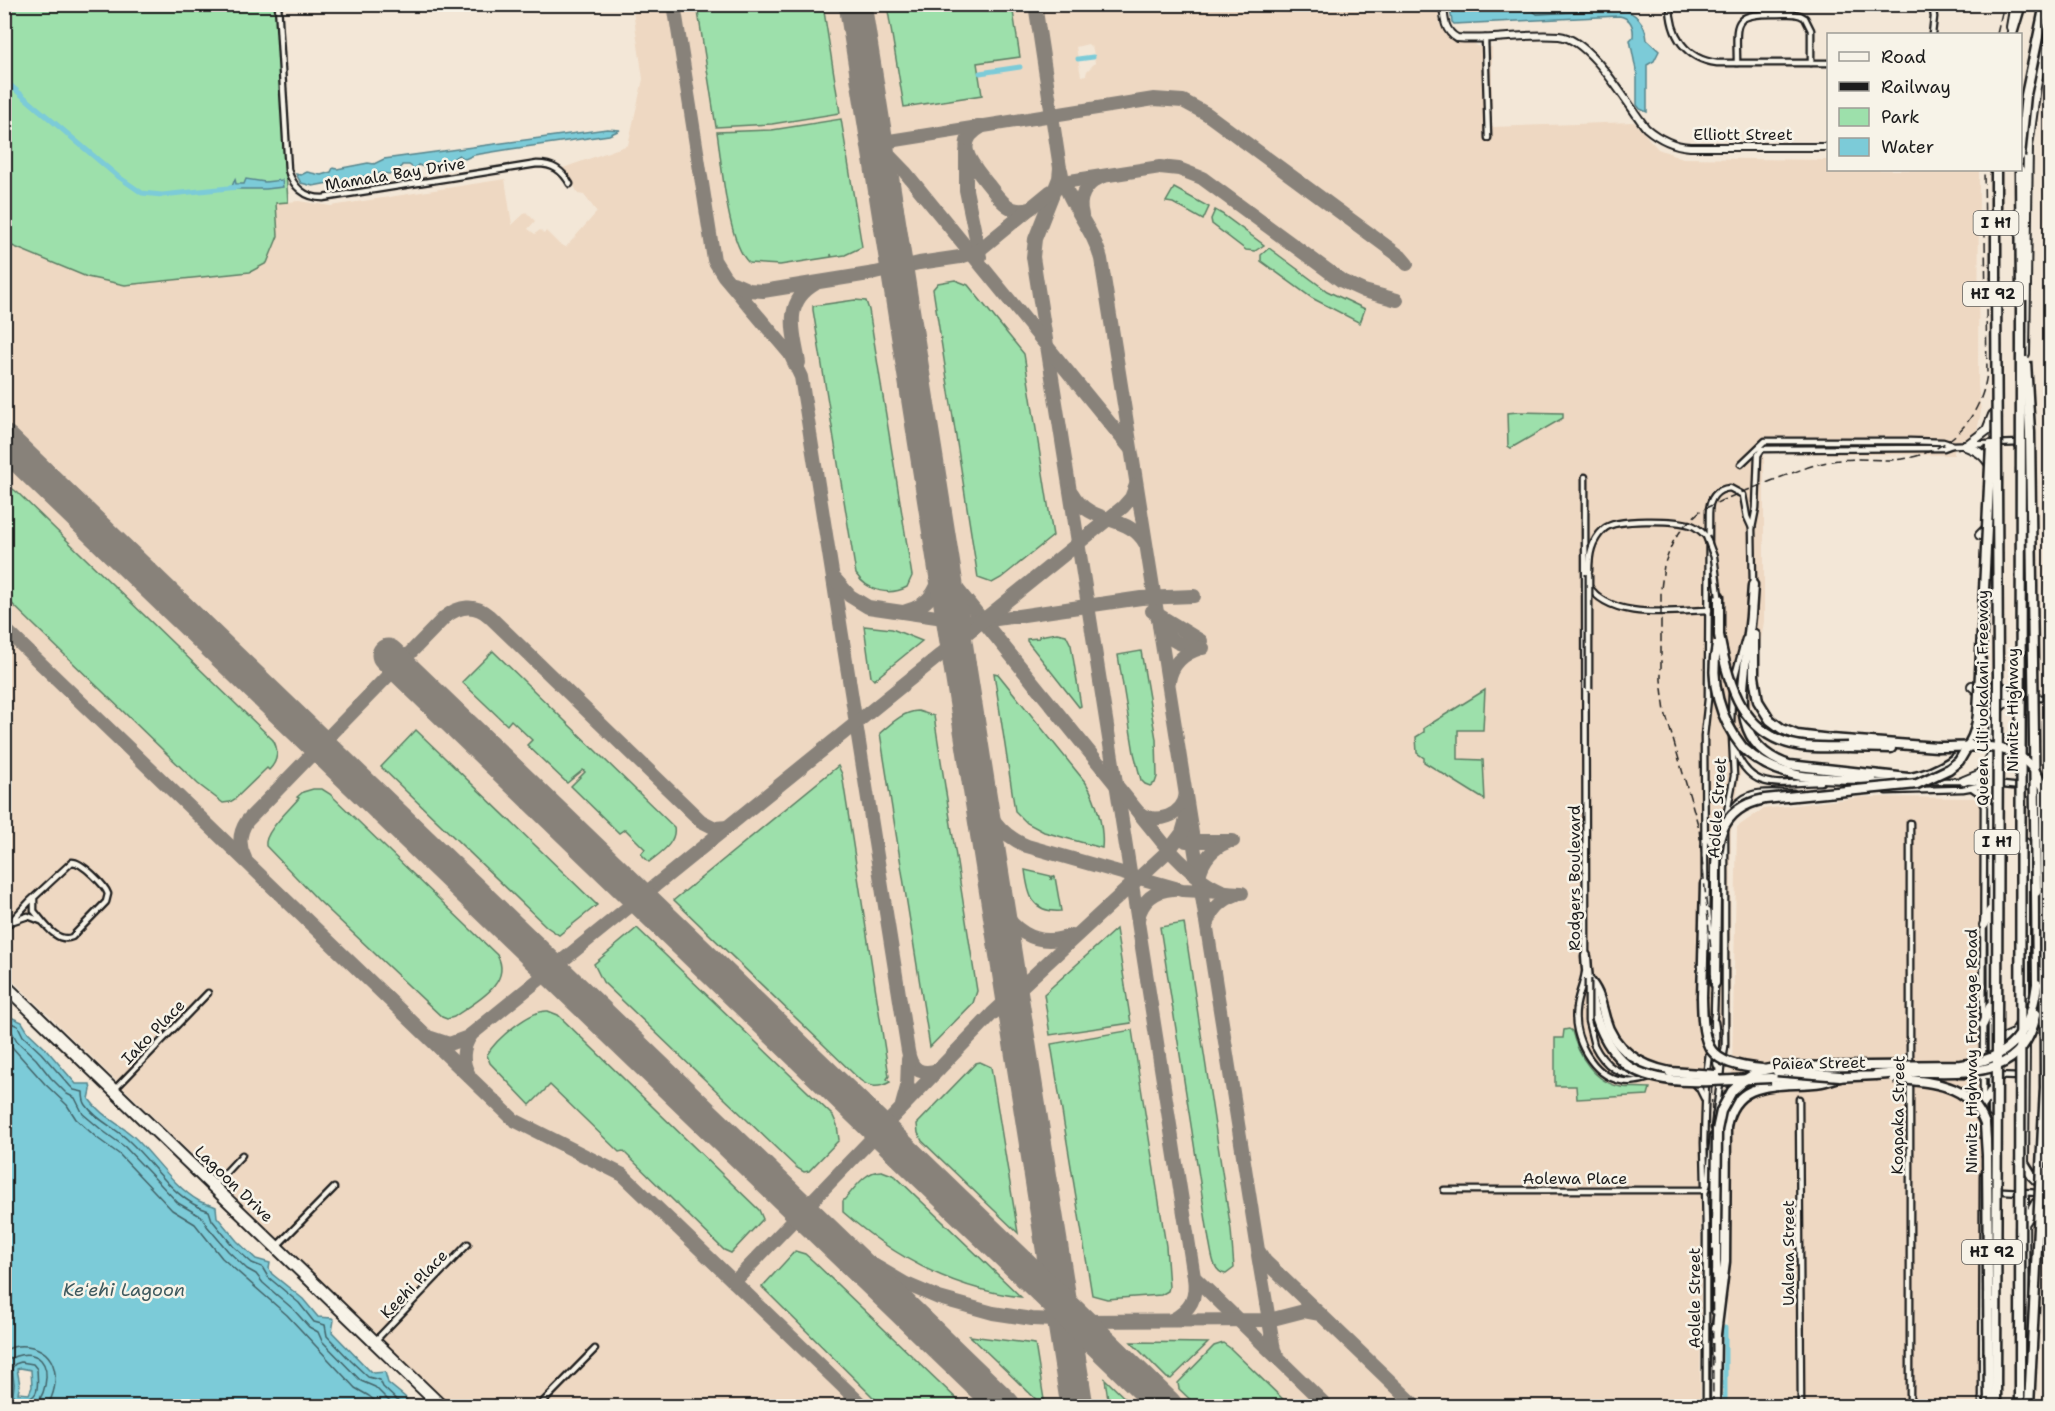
<svg xmlns="http://www.w3.org/2000/svg" width="2055" height="1411" viewBox="0 0 2055 1411" font-family="'Shantell Sans',sans-serif">
<style>
.built{fill:#eed8c2;fill-rule:evenodd}
.green{fill:#9de0ab;stroke:#5c7e64;stroke-width:1.5}
.water{fill:#7ccbd8;stroke:#56858d;stroke-width:1.5;fill-rule:evenodd}
.lines{fill:none;stroke-linecap:round;stroke-linejoin:round}
.shore{stroke:#426267;stroke-width:1.5}
.canal{stroke:#7ccbd8;stroke-width:5}
.taxiway{stroke:#88827a;stroke-width:14}
.runway{stroke:#88827a;stroke-width:33}
.minor-casing{stroke:#1c1c1c;stroke-width:9}
.tertiary-casing{stroke:#1c1c1c;stroke-width:10}
.primary-casing{stroke:#1c1c1c;stroke-width:12}
.motorway-casing{stroke:#1c1c1c;stroke-width:13}
.minor{stroke:#f7f3e8;stroke-width:4.5}
.tertiary{stroke:#f7f3e8;stroke-width:6}
.primary{stroke:#f7f3e8;stroke-width:8}
.motorway{stroke:#f7f3e8;stroke-width:8}
.rail{stroke:#1c1c1c;stroke-width:1.5;stroke-dasharray:9 4.5;stroke-linecap:butt}
.minor-bridge-casing{stroke:#1c1c1c;stroke-width:9;stroke-linecap:butt}
.motorway-bridge-casing{stroke:#1c1c1c;stroke-width:13;stroke-linecap:butt}
.minor-bridge{stroke:#f7f3e8;stroke-width:4.5}
.motorway-bridge{stroke:#f7f3e8;stroke-width:8}
.labels{text-anchor:middle;dominant-baseline:central;stroke-width:5;stroke-linejoin:round;paint-order:stroke}
.shield{fill:#f7f3e8;stroke:#5e5c59;stroke-width:1.5}
.shield-label{font-size:15px;font-weight:bold;fill:#1c1c1c}
.street-label{font-size:16px;fill:#1c1c1c;stroke:#f7f3e8}
.water-label{font-size:18px;font-style:italic;fill:#3e595e;stroke:#f7f3e8}
</style>
<rect width="100%" height="100%" fill="#f3e7d7"/>
<filter id="ink" filterUnits="userSpaceOnUse"><feTurbulence type="fractalNoise" baseFrequency=".0167" numOctaves="2"/><feDisplacementMap in="SourceGraphic" scale="12" xChannelSelector="R" yChannelSelector="G"/><feConvolveMatrix kernelMatrix="1 2 1 2 8 2 1 2 1" color-interpolation-filters="sRGB"/></filter>
<g filter="url(#ink)">
<g class="built">
<path d="M632 4 1437 5 1440 25 1450 39 1459 42H1472L1479 47H1492V127L1634 122 1658 149 1683 158 1828 160V170H1979L1978 386 1981 412 1977 431 1968 439 1954 441V455L1764 453V621L1731 833 1730 1046 1701 1103 1700 1406H451L5 973 4 243 87 277 125 285 250 273 276 203 299 201 331 206 505 179 512 225 526 212 535 221 528 229 535 234 540 230 544 234 546 231 559 244 566 247 597 212 584 195 578 194 571 179 563 168 628 145 643 79ZM1088 44 1093 49 1095 63 1087 71 1086 75 1081 76 1076 47Z"/>
<polygon points="1863,797 1988,798 1990,1131 1987,1406 1725,1406 1737,827 1763,809"/>
</g>
<g class="green">
<polygon points="4,5 275,5 288,202 276,203 278,236 267,263 250,272 125,285 87,277 5,243"/>
<polygon points="697,5 823,5 840,113 772,124 716,127"/>
<polygon points="887,5 1012,5 1020,57 977,63 982,95 904,107"/>
<path d="M841 119 862 247 845 255 832 257 831 254V257L780 265 749 263C727 242 722 164 717 132L772 130Z"/>
<polygon points="1174,188 1209,207 1203,220 1173,203 1166,202"/>
<polygon points="1215,210 1222,214 1264,245 1255,251 1246,250 1212,224 1211,219"/>
<polygon points="1269,248 1327,291 1365,309 1360,323 1312,298 1261,261 1261,255"/>
<polygon points="955,280 968,285 1024,354 1053,536 1001,578 992,583 978,578 933,289 938,283"/>
<path d="M855 300 866 301 869 310 912 576 907 587C890 596 868 592 856 574L813 310V306Z"/>
<polygon points="1518,412 1563,413 1563,418 1511,448 1508,446 1507,413"/>
<path d="M5 483 18 493 273 740C279 750 278 761 269 770L267 768 235 799 230 802 223 803 198 784 5 597Z"/>
<polygon points="864,626 892,629 922,641 874,680 871,677"/>
<polygon points="1057,633 1066,635 1071,645 1081,706 1079,707 1027,641 1027,639 1039,638 1039,636"/>
<path d="M493 651 674 827C677 843 660 853 649 862L641 854 645 849 625 829 619 833 571 786 585 772 583 770 567 783 527 745 532 740 511 720 507 725 462 682Z"/>
<polygon points="1141,651 1156,739 1157,777 1155,783 1150,786 1145,784 1141,780 1134,753 1118,655"/>
<path d="M994 673 998 674 1086 783C1097 801 1104 828 1102 848L1044 832 1027 823 1015 811Z"/>
<polygon points="1485,690 1483,730 1458,730 1458,759 1483,760 1485,800 1424,762 1424,758 1417,753 1416,737 1424,732 1424,728"/>
<path d="M918 711 934 716 977 991 973 1003 930 1047 880 733C892 723 902 712 918 711Z"/>
<polygon points="416,730 597,905 559,935 547,927 381,767"/>
<path d="M838 766 842 774 889 1076 887 1079 890 1082C879 1088 870 1088 860 1080L674 900Z"/>
<path d="M313 789H322L330 794 497 955C514 984 473 1003 454 1017L447 1019 442 1017 318 900 266 846C263 833 290 809 299 798L297 797 303 792Z"/>
<path d="M1025 870 1051 876V880L1053 876 1055 877 1061 911C1031 913 1028 894 1025 870Z"/>
<path d="M1184 923 1231 1230 1234 1268 1226 1274C1212 1273 1212 1252 1209 1240L1160 927Z"/>
<polygon points="637,928 833,1116 837,1125 839,1140 809,1171 804,1172 797,1168 603,982 594,964"/>
<polygon points="1116,929 1131,1023 1050,1035 1044,994"/>
<path d="M548 1011 558 1015 759 1210 763 1219 731 1253 724 1250 623 1151 619 1152 550 1085 530 1105 490 1063 487 1055C496 1039 530 1010 548 1011Z"/>
<path d="M1569 1029 1572 1031C1578 1055 1594 1082 1621 1087 1630 1088 1640 1087 1650 1088L1648 1095 1577 1099 1576 1086H1555V1038H1563L1564 1030Z"/>
<polygon points="1132,1030 1166,1246 1169,1287 1168,1291 1161,1295 1107,1299 1092,1295 1051,1044"/>
<polygon points="980,1062 991,1067 1018,1233 922,1141 918,1133 917,1124 976,1063"/>
<path d="M882 1171 895 1176 1021 1297C953 1289 894 1257 843 1212V1201C854 1190 865 1170 882 1171Z"/>
<polygon points="795,1251 805,1254 813,1261 964,1406 882,1406 762,1287"/>
<polygon points="970,1336 1035,1344 1045,1406 1043,1406"/>
<polygon points="1131,1342 1208,1343 1171,1379 1167,1378"/>
<polygon points="1223,1343 1230,1348 1290,1406 1197,1406 1179,1389 1178,1383 1214,1346"/>
<polygon points="1105,1379 1133,1406 1109,1406"/>
</g>
<g class="water">
<path d="M1635 5 1627 11C1640 16 1646 28 1647 40L1659 51 1654 61 1647 65V112L1640 109 1637 105V75L1630 40 1633 37C1634 27 1631 18 1619 16L1454 24 1452 22 1450 9Z"/>
<polygon points="607,129 620,130 609,135 511,149 474,155 465,159 459,155 451,160 440,161 424,167 418,165 415,169 409,165 402,165 398,175 381,173 313,186 301,183 296,174 301,175 307,172 321,175 331,172 333,168 337,169 368,163 374,164 384,159"/>
<polygon points="235,179 236,184 244,184 246,179 265,182 282,180 283,187 266,189 231,189"/>
<path d="M4 1014 22 1022 28 1032 46 1049 76 1084H90L91 1090 89 1099C100 1115 118 1123 132 1135 155 1156 172 1185 199 1201 204 1204 211 1204 216 1207L217 1217 237 1241 256 1259 270 1263 269 1269 272 1274 303 1299 318 1317 332 1318 334 1320 332 1332 371 1372 374 1373 385 1372 388 1383 405 1397 411 1406H5ZM20 1368 31 1370 32 1387 29 1394 18 1393 20 1385 17 1369Z"/>
</g>
<g class="lines">
<g class="shore">
<polyline points="1535,4 1534,12 1537,14 1621,10 1627,4"/>
<path d="M4 1020 18 1026 23 1036 41 1053 70 1086 74 1090 83 1092C83 1097 83 1101 86 1105 97 1121 116 1128 129 1141 155 1165 175 1201 209 1211L212 1220 233 1246 252 1263 262 1267 268 1277 299 1303 314 1322 325 1325 327 1336 351 1361 368 1377 380 1380 383 1387 403 1406"/>
<polyline points="4,1029 12,1032 17,1041 36,1059 51,1078 67,1094 75,1098 83,1114 103,1131 125,1147 178,1203 202,1217 207,1226 228,1251 247,1269 256,1274 263,1283 293,1309 309,1327 318,1332 322,1341 361,1381 375,1387 394,1406"/>
<polyline points="4,1038 45,1084 67,1105 76,1119 97,1138 119,1154 172,1210 195,1224 222,1258 287,1315 355,1388 369,1396 381,1406"/>
<path d="M4 1351C12 1346 19 1345 27 1346 59 1350 61 1384 47 1406"/>
<path d="M21 1362 33 1364 37 1369C38 1386 41 1402 17 1399L13 1394 14 1384 12 1368 15 1364Z"/>
<path d="M4 1366C10 1354 31 1350 41 1360 51 1371 45 1400 32 1406"/>
</g>
<g class="canal">
<polyline points="1078,59 1093,57"/>
<polyline points="980,73 1020,67"/>
<polyline points="4,80 116,175 142,193 162,195 238,187"/>
<polyline points="1725,1406 1725,1328"/>
</g>
<g class="taxiway">
<path d="M674 4 714 260 724 276 790 354 801 377 908 1051C911 1069 920 1076 938 1070"/>
<polyline points="1035,4 1060,168 1059,178 1035,239 1033,257 1194,1277 1327,1406"/>
<path d="M981 127C952 143 973 165 986 182 994 191 1001 204 1013 209 1019 211 1025 211 1031 208"/>
<polyline points="877,143 1154,99 1183,101 1207,114 1401,257 1407,264"/>
<polyline points="877,143 905,172 1130,448"/>
<polyline points="966,152 966,190 980,257"/>
<path d="M1061 170C1066 203 1093 227 1101 259L1258 1250 1265 1261 1416 1406"/>
<path d="M1082 215C1077 198 1086 184 1101 177"/>
<polyline points="733,283 749,290 763,291 875,273 919,263 960,257 978,251 1050,192 1070,181 1160,167 1179,169 1202,178 1342,281 1364,291 1397,300"/>
<path d="M799 363C794 333 782 303 815 284"/>
<polyline points="4,444 12,448"/>
<path d="M1072 493C1090 526 1129 514 1145 543"/>
<path d="M942 553 948 574 958 590 1164 844C1179 861 1207 889 1230 893"/>
<polyline points="835,579 850,596 868,607 964,621 976,622 1141,598 1194,596"/>
<path d="M906 611C932 605 940 586 942 561"/>
<polyline points="1152,611 1201,641"/>
<path d="M1159 625C1169 642 1184 647 1203 648"/>
<polyline points="4,628 514,1120 623,1175 863,1406"/>
<path d="M1169 681C1172 663 1184 653 1201 648"/>
<path d="M979 786C987 815 999 834 1027 846L1182 890 1242 893"/>
<path d="M1139 813C1157 825 1183 816 1186 794"/>
<polyline points="1186,841 1233,841"/>
<path d="M245 858C238 845 239 833 247 821L445 617C459 606 475 603 489 616L701 821 715 828 728 827"/>
<path d="M1199 876C1203 859 1212 848 1228 842"/>
<path d="M996 894C1007 929 1036 950 1072 935"/>
<path d="M1138 919C1141 901 1155 890 1173 889"/>
<path d="M1207 927C1210 911 1222 899 1237 894"/>
<polyline points="431,1038 449,1044 468,1037 1123,507 1131,498 1136,485"/>
<path d="M469 1075C461 1061 462 1048 471 1035"/>
<polyline points="902,1105 907,1087 908,1059"/>
<polyline points="812,1221 865,1260 906,1284 939,1298 993,1313 1032,1319 1077,1321 1269,1320 1304,1311 1320,1314"/>
<polyline points="1258,1255 1274,1350 1277,1356"/>
<polyline points="734,1282 992,1014 1169,850 1182,833 1187,816"/>
<path d="M1172 1320C1191 1310 1197 1298 1194 1277"/>
<polyline points="986,1406 992,1395"/>
</g>
<g class="runway">
<polyline points="855,4 1077,1406"/>
<polyline points="4,441 1004,1406"/>
<polyline points="388,655 1166,1406"/>
</g>
<g class="minor-casing">
<g id="minor">
<path d="M278 4 288 170C293 187 305 198 323 198L537 164C553 164 562 170 570 184"/>
<path d="M1670 4C1670 35 1685 59 1717 63H1828"/>
<polyline points="1932,4 1934,17 1932,34"/>
<polyline points="1485,38 1488,138"/>
<path d="M1737 63C1737 22 1730 13 1778 14 1787 14 1797 12 1805 18L1811 30V63"/>
<polyline points="1741,464 1765,441 1910,441 1943,442 1952,445"/>
<polyline points="1585,477 1586,956"/>
<path d="M1589 571C1589 555 1591 541 1604 529 1615 518 1676 520 1691 525 1697 527 1701 531 1706 536"/>
<path d="M1588 585C1610 621 1672 611 1709 610"/>
<polyline points="1753,586 1752,528 1756,508 1758,455 1762,449 1944,448 1952,445 2022,443"/>
<polyline points="1733,683 1745,639"/>
<polyline points="2032,698 2050,698"/>
<polyline points="1731,725 1732,691"/>
<path d="M1735 750C1752 794 1781 782 1821 782"/>
<polyline points="1928,781 1964,781 2022,787"/>
<polyline points="1871,782 1905,781"/>
<polyline points="1972,788 1982,795 1984,800 1983,1061"/>
<polyline points="1886,791 1963,789 1985,785"/>
<path d="M1727 816C1746 787 1762 793 1793 793"/>
<polyline points="1725,822 1734,776 1732,736"/>
<polyline points="1910,823 1910,1065"/>
<polyline points="1705,832 1711,844 1719,848"/>
<path d="M1705 885 1704 736 1708 699 1709 513C1709 499 1716 489 1730 488L1743 495 1747 517 1752 528"/>
<polyline points="1708,911 1712,951"/>
<polyline points="13,921 28,916 41,921"/>
<path d="M4 929 29 902 72 862C82 862 105 885 108 894L106 902 72 937C56 944 43 921 34 911V899"/>
<path d="M1585 973C1583 986 1577 997 1576 1009 1572 1037 1592 1076 1622 1081 1633 1083 1642 1080 1653 1077"/>
<path d="M1715 1022C1719 1043 1710 1058 1722 1077"/>
<path d="M1594 1045C1605 1067 1619 1075 1643 1077"/>
<polyline points="1959,1075 2022,1077"/>
<polyline points="1983,1076 1983,1115"/>
<polyline points="1694,1083 1699,1088 1704,1098"/>
<polyline points="116,1088 208,993"/>
<polyline points="1799,1099 1801,1406"/>
<polyline points="1714,1128 1725,1046 1725,831"/>
<polyline points="215,1184 242,1155"/>
<polyline points="1444,1190 1706,1190"/>
<polyline points="1706,1190 1709,1178 1713,1136"/>
<polyline points="1986,1190 2040,1193"/>
<polyline points="278,1245 334,1188"/>
<polyline points="376,1340 468,1244"/>
<polyline points="539,1406 595,1349"/>
<polyline points="1706,1406 1706,1228 1704,1143 1706,1077 1714,1015 1715,983"/>
<polyline points="1910,1406 1910,1079"/>
<polyline points="1982,1406 1983,1175"/>
</g>
</g>
<g class="tertiary-casing">
<g id="tertiary">
<path d="M1443 4C1444 18 1444 31 1457 38 1491 41 1526 33 1559 36 1591 39 1627 104 1646 128 1659 139 1674 146 1690 147H1828"/>
<polyline points="4,981 445,1406"/>
<polyline points="4,988 437,1406"/>
</g>
</g>
<g class="primary-casing">
<g id="primary">
<polyline points="2011,27 2015,4"/>
<polyline points="2025,354 2028,146 2036,87 2050,15"/>
<polyline points="1966,446 1987,430 1993,415"/>
<path d="M1966 446C1978 451 1985 455 1991 467"/>
<polyline points="1980,535 1991,524 1994,516"/>
<polyline points="1997,682 2007,693 2026,698"/>
<polyline points="1972,686 1994,705"/>
<polyline points="1996,711 2005,702 2019,699"/>
<polyline points="1964,781 1981,774 1991,757"/>
<polyline points="2025,786 2025,471"/>
<polyline points="2025,843 2025,1026"/>
<polyline points="1984,925 1990,911"/>
<polyline points="1983,1024 1990,1007"/>
<polyline points="1994,1033 1997,1037 2003,1039 2014,1034 2020,1024"/>
<polyline points="1983,1104 1992,1090"/>
<polyline points="1993,1113 1992,756 1994,714"/>
<polyline points="2024,1163 2032,1176 2049,1193 2036,1203 2026,1221"/>
<polyline points="2024,1164 2025,1041"/>
<polyline points="2024,1197 2025,1406"/>
<polyline points="1992,1260 1993,1227"/>
</g>
</g>
<g class="motorway-casing">
<g id="motorway">
<polyline points="2012,34 2021,4"/>
<polyline points="2020,170 2021,300"/>
<polyline points="1996,277 1996,170"/>
<path d="M1753 585C1752 607 1750 629 1747 651 1741 699 1733 746 1789 765L1908 778"/>
<polyline points="1754,634 1754,676 1758,701 1770,720 1782,729 1797,735 1831,739 1937,747"/>
<polyline points="1719,635 1719,596"/>
<polyline points="1848,747 1891,748"/>
<path d="M1743 748C1781 783 1824 778 1872 779"/>
<path d="M1903 779C1927 777 1957 763 1970 742 1975 734 1977 724 1978 714"/>
<polyline points="2036,892 2037,984"/>
<path d="M1586 956C1588 994 1596 1041 1628 1066"/>
<path d="M1588 979C1599 990 1601 1004 1605 1018 1613 1049 1640 1066 1670 1072"/>
<polyline points="1715,983 1716,895"/>
<polyline points="1702,997 1705,884"/>
<polyline points="1834,1077 1876,1075"/>
<polyline points="1771,1078 1810,1077"/>
<polyline points="1985,1124 1987,1155"/>
<polyline points="1716,1310 1716,1232"/>
<path d="M1716 1334 1725 1262 1726 1127C1735 1075 1784 1088 1822 1082 1828 1081 1834 1078 1840 1077"/>
<polyline points="1715,1406 1716,1329"/>
</g>
</g>
<use href="#minor" class="minor"/>
<use href="#tertiary" class="tertiary"/>
<use href="#primary" class="primary"/>
<use href="#motorway" class="motorway"/>
<g class="rail">
<polyline points="1997,34 2004,4"/>
<path d="M1713 1406 1711 950 1699 828 1665 712 1661 680V589L1664 565 1673 542 1684 526 1700 511 1712 505C1731 496 1751 489 1771 481 1790 474 1808 466 1827 462 1848 457 1870 460 1891 460 1942 458 1981 423 1987 373L1984 170"/>
</g>
<g class="minor-bridge-casing">
<g id="minor-bridge">
<polyline points="1706,536 1714,557 1719,596"/>
<polyline points="1589,689 1589,574"/>
<polyline points="1588,979 1588,1021 1594,1045"/>
</g>
</g>
<g class="motorway-bridge-casing">
<g id="motorway-bridge">
<polyline points="2020,156 2026,95 2045,4"/>
<polyline points="2026,361 2030,432 2036,892"/>
<path d="M1719 635C1728 685 1742 737 1801 746 1816 748 1832 747 1848 747"/>
<path d="M1717 645C1709 682 1720 719 1743 748"/>
<polyline points="1978,714 1991,445"/>
<path d="M1937 747C1982 747 2024 738 2044 788L2045 1087 2029 1406"/>
<path d="M1716 895C1716 852 1712 809 1765 799L1917 784 1949 769 1959 761 1969 744"/>
<path d="M1702 997C1703 1050 1707 1063 1762 1069"/>
<path d="M1628 1066C1664 1090 1728 1079 1771 1078"/>
<polyline points="1777,1071 1840,1076"/>
<polyline points="1670,1072 1716,1075"/>
<path d="M1876 1075C1890 1074 1904 1072 1918 1072 1969 1072 2023 1079 2036 1014"/>
<path d="M1894 1078C1932 1083 1969 1082 1985 1124"/>
<polyline points="1987,1155 1989,1406"/>
<path d="M1716 1232 1717 1130 1721 1111 1732 1091 1743 1081 1759 1071 1779 1067 1960 1065C2011 1060 2031 1032 2037 984"/>
<polyline points="1996,1406 1998,676 1996,277"/>
<polyline points="2020,1406 2021,300"/>
</g>
</g>
<use href="#minor-bridge" class="minor-bridge"/>
<use href="#motorway-bridge" class="motorway-bridge"/>
</g>
</g>
<g class="labels">
<g class="shield">
<rect x="1973.5" y="211" width="45" height="24" rx="4.5"/>
<rect x="1963" y="282" width="60" height="24" rx="4.5"/>
<rect x="1974.5" y="830" width="45" height="24" rx="4.5"/>
<rect x="1962" y="1240" width="60" height="24" rx="4.5"/>
</g>
<g class="shield-label">
<text x="1996" y="223">I H1</text>
<text x="1993" y="294">HI 92</text>
<text x="1997" y="842">I H1</text>
<text x="1992" y="1252">HI 92</text>
</g>
<g class="street-label">
<text x="1743" y="134">Elliott Street</text>
<text transform="translate(395 174) rotate(-9)">Mamala Bay Drive</text>
<text transform="translate(1982 698) rotate(-90)">Queen Liliʻuokalani Freeway</text>
<text transform="translate(2012 710) rotate(-90)">Nimitz Highway</text>
<text transform="translate(1717 808) rotate(-86)">Aolele Street</text>
<text transform="translate(1574 878) rotate(-90)">Rodgers Boulevard</text>
<text transform="translate(153 1032) rotate(-46)">Iako Place</text>
<text transform="translate(1971 1051) rotate(-90)">Nimitz Highway Frontage Road</text>
<text transform="translate(1819 1063) rotate(-1)">Paiea Street</text>
<text transform="translate(1898 1115) rotate(-89)">Koapaka Street</text>
<text x="1575" y="1178">Aolewa Place</text>
<text transform="translate(234 1184) rotate(44)">Lagoon Drive</text>
<text transform="translate(1788 1253) rotate(-90)">Ualena Street</text>
<text transform="translate(414 1284) rotate(-46)">Keehi Place</text>
<text transform="translate(1694 1298) rotate(-90)">Aolele Street</text>
</g>
<g class="water-label">
<text x="124" y="1290">Keʻehi Lagoon</text>
</g>
</g>
<rect width="2055" height="1411" fill="none" stroke="#f7f3e8" stroke-width="24"/>
<rect x="12" y="12" width="2031" height="1387" fill="none" stroke="#1c1c1c" stroke-width="2" filter="url(#ink)"/>
<rect x="1827" y="33" width="195" height="138" fill="#f7f3e8" stroke="#9f9d96" stroke-width="1.5"/>
<rect x="1839" y="52" width="30" height="9" fill="#f7f3e8" stroke="#9f9d96" stroke-width="1.5"/>
<text x="1881" y="63" font-size="18" fill="#1c1c1c">Road</text>
<rect x="1839" y="82" width="30" height="9" fill="#1c1c1c" stroke="#9f9d96" stroke-width="1.5"/>
<text x="1881" y="93" font-size="18" fill="#1c1c1c">Railway</text>
<rect x="1839" y="108" width="30" height="18" fill="#9de0ab" stroke="#9f9d96" stroke-width="1.5"/>
<text x="1881" y="123" font-size="18" fill="#1c1c1c">Park</text>
<rect x="1839" y="138" width="30" height="18" fill="#7ccbd8" stroke="#9f9d96" stroke-width="1.5"/>
<text x="1881" y="153" font-size="18" fill="#1c1c1c">Water</text>
</svg>
